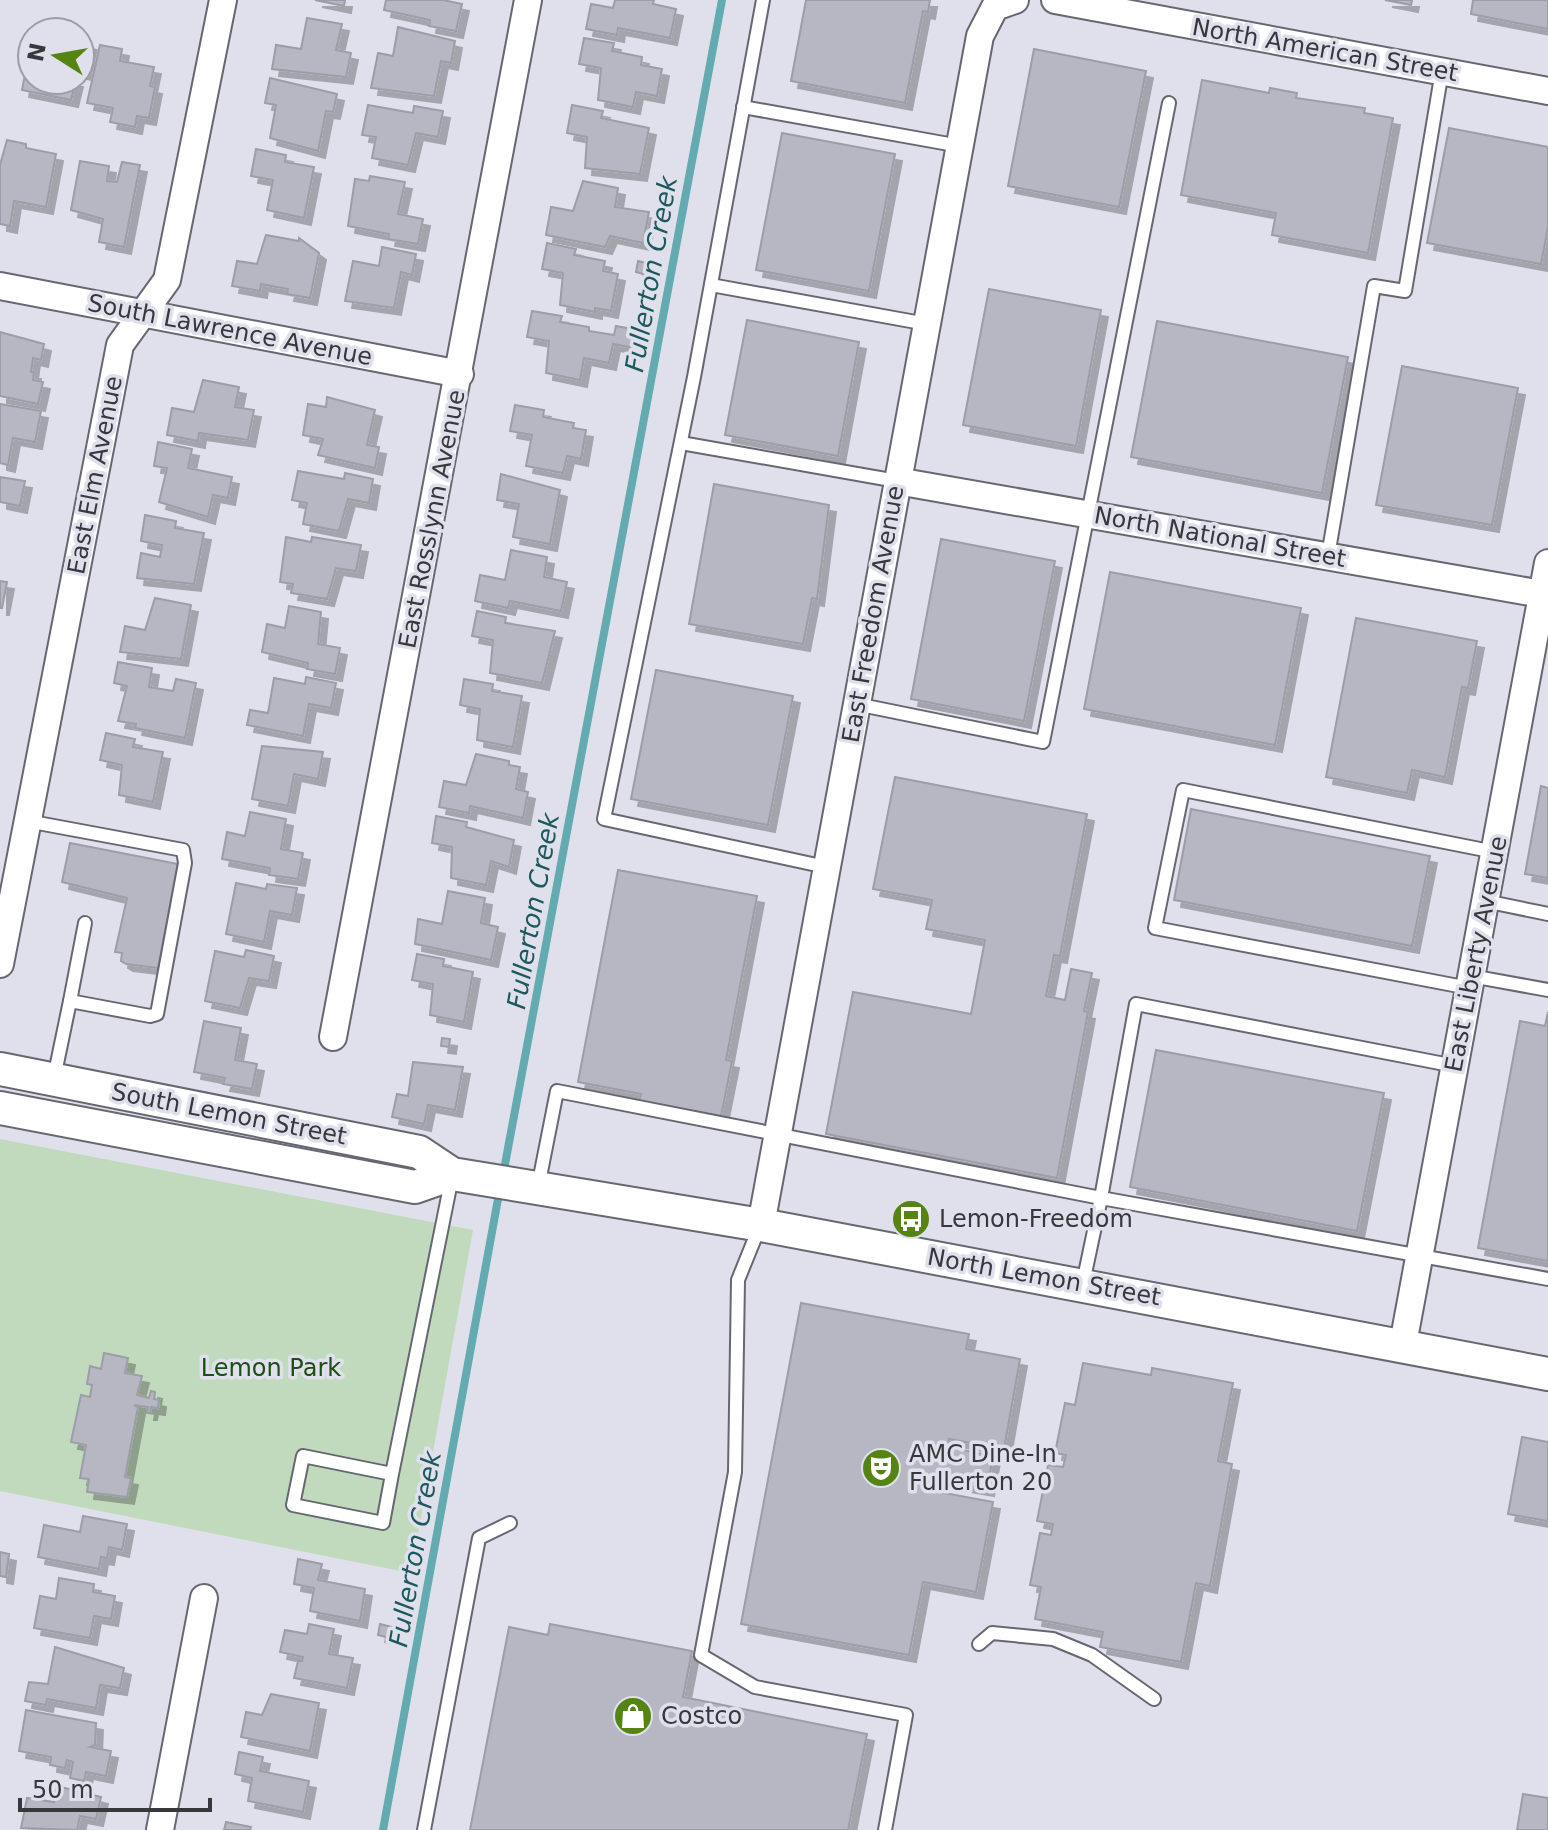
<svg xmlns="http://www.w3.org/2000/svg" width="1548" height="1830" viewBox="0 0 1548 1830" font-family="'DejaVu Sans',sans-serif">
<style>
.green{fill:#c1d9bd}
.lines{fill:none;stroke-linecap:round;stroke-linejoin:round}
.stream{stroke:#63aab1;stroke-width:8}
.building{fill:#b6b7c2;stroke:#9c9da7;stroke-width:2;filter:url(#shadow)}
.service-casing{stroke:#666770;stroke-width:16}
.minor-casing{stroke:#666770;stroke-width:30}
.tertiary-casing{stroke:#666770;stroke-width:36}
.service{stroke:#fff;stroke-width:12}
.minor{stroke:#fff;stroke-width:26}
.tertiary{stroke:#fff;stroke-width:32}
.labels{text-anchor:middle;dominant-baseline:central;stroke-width:7;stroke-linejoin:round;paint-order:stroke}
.street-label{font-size:24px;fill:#37383c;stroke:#dfe0eb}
.poi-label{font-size:24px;fill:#37383c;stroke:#dfe0eb;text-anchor:start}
.park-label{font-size:24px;fill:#1d4e15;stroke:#dfe0eb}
.water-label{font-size:26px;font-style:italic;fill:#1c595e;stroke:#dfe0eb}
</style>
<defs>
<filter id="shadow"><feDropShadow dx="7" dy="7" stdDeviation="0" flood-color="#0004"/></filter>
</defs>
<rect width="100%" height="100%" fill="#dfe0eb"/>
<polygon class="green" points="0,1139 473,1230 411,1573 0,1491"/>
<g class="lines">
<g class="stream">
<polyline points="503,1175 722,0"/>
<polyline points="383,1830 500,1188"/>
</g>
</g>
<g class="building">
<polygon points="315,0 345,0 344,6"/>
<polygon points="386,0 443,0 462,4 456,31 429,26 430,20 384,10"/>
<polygon points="615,0 654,0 653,4 676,9 670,38 618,28 617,35 586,29 591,4 613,8"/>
<polygon points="806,0 930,0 928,12 923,11 905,103 791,81"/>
<polygon points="1385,0 1412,0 1411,5"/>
<polygon points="1473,0 1548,0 1548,29 1471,14"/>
<polygon points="307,18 342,24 336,50 351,53 346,77 272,69 276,45 301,49"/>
<polygon points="398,27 455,41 451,63 441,61 434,96 371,88 378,53 393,56"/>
<polygon points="584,38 614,43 612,51 642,57 641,65 662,69 657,96 636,92 633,107 598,100 601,68 579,64"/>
<polygon points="80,41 90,43 84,73 80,72"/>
<polygon points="100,45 122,49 120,61 154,67 150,86 155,87 149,118 137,116 135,127 110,122 113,108 87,103"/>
<polygon points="1034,49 1146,71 1119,207 1008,186"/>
<polygon points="29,54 32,80 76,80 71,100 22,90"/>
<polygon points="270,78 337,94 333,112 326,111 318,151 270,138 276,105 265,103"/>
<polygon points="1202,80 1269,93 1270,88 1297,93 1296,98 1365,108 1364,113 1393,118 1368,253 1272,235 1276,213 1181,195"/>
<polygon points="368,105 413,113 414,106 443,111 438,137 416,133 408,165 372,158 376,137 362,135"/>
<polygon points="572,105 603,111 601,118 649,128 640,174 585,168 587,137 567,133"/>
<polygon points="1449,128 1548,147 1548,227 1541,264 1427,243"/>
<polygon points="782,133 895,154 869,291 756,270"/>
<polygon points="7,140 26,144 26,148 56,154 46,207 14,201 10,226 0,224 0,165"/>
<polygon points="256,149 286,155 285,162 314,167 304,218 267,210 273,180 251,176"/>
<polygon points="80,161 109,166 107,181 117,182 122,162 140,165 124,247 99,242 103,219 71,210"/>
<polygon points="370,176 405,182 398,214 423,219 418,244 388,239 389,234 348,226 355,179 369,181"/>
<polygon points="583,181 618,188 615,207 649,212 643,243 610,236 605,247 546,235 551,207 573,211"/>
<polygon points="266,235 299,241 299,238 319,253 310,298 287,294 288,289 261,284 260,291 232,286 237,261 257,264"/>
<polygon points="547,243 576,249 574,255 605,261 603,271 618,274 611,311 595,308 595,312 560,305 563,273 542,269"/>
<polygon points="382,247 416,254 412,275 401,272 394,308 345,301 353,261 379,266"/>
<polygon points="638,261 650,264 647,275 636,272"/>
<polygon points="989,289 1101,310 1076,446 963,425"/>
<polygon points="532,311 562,316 560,322 589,327 589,331 614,335 616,326 637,330 634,348 613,344 609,363 584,358 580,380 546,373 549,341 527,337"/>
<polygon points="747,320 859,342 838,456 725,435"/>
<polygon points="1157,321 1348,357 1322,493 1131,457"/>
<polygon points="0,332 44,344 41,360 33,358 31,372 34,372 33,380 43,382 38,404 0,396"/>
<polygon points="1402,366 1518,388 1492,525 1376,505"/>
<polygon points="203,380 239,387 235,407 254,410 248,440 199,433 198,441 167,435 172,408 194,412"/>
<polygon points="327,397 375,410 367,445 379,447 375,468 318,455 323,439 303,435 308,404 326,407"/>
<polygon points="0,404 41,411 35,442 13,438 8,465 0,463"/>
<polygon points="515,405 544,410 543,417 574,423 573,428 586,430 581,459 567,456 563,473 526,466 532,435 510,431"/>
<polygon points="158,442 192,449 188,468 232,477 228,498 213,495 208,517 159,502 167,468 154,466"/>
<polygon points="298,471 344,479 345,473 373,479 369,503 348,499 339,531 303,524 307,503 292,500"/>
<polygon points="501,474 560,490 550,544 513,537 519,504 497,500"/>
<polygon points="0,477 25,481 20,506 0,502"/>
<polygon points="714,484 829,505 817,599 812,598 803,644 689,624"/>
<polygon points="145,515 176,521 175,528 204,533 194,584 137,578 141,553 160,557 162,545 141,541"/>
<polygon points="286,537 311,542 312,537 361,545 356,571 336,568 327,599 291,593 293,584 280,582"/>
<polygon points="941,539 1055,561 1024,721 911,699"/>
<polygon points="511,550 547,557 544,577 567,582 561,611 510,601 508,608 475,601 480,575 505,580"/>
<polygon points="1110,572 1301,608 1275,745 1084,709"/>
<polygon points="0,581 7,582 2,608 0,608"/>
<polygon points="155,598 191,605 181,659 120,652 125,626 145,630"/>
<polygon points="289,606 321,612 318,644 340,648 335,674 307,669 308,663 262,652 267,624 285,628"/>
<polygon points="477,611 506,617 505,623 555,631 542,683 490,673 493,640 472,636"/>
<polygon points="1356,618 1477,641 1468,688 1462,687 1445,777 1412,770 1407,793 1326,777"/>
<polygon points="118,662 152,668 149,687 173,691 176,679 196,683 185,738 135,728 136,724 118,721 127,686 114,683"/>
<polygon points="656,670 793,696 768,825 631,799"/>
<polygon points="306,677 336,683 331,708 309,704 303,736 247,725 250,710 268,713 274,678 305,684"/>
<polygon points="464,679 493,684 492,691 522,696 513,747 477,740 480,709 460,705"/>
<polygon points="106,733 135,739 133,747 163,752 153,802 119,795 122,765 100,760"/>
<polygon points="262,746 323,752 318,779 294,774 288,806 252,799"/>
<polygon points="476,754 509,761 509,765 520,767 516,789 528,792 523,818 470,806 469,813 439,807 444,781 466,785"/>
<polygon points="895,777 1087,814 1060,956 1054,955 1046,996 1065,1000 1071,969 1092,973 1084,1011 1088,1012 1057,1178 826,1134 853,992 971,1014 985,940 926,929 932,900 873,889"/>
<polygon points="1541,786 1548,788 1548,878 1525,874"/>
<polygon points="1191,809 1430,856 1412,946 1174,900"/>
<polygon points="250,812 286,819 281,849 303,853 298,879 269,875 270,868 222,859 227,832 245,836"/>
<polygon points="436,816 467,822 466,827 514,840 509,867 491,861 486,885 451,878 452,847 432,843"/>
<polygon points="70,843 178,864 158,968 126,964 121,961 122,953 115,952 127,898 62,882"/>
<polygon points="618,870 757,896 726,1060 732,1061 721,1116 639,1101 641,1094 578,1082"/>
<polygon points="236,883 266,889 267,884 297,888 292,915 270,911 264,942 226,934"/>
<polygon points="448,891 485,898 481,923 498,927 491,960 415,944 418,919 442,924"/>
<polygon points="246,950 274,956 269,981 249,978 240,1008 205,1001 215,951 244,957"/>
<polygon points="417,954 444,959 443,966 473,972 464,1022 430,1015 433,984 412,980"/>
<polygon points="1548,1012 1548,1261 1478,1248 1520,1021 1545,1026"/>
<polygon points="204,1021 241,1028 235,1060 257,1064 252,1089 223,1084 225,1078 194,1072"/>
<polygon points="442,1038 450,1039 449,1047 441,1046"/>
<polygon points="1156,1050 1384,1093 1357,1231 1130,1187"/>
<polygon points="413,1062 463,1067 455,1110 428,1105 424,1124 392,1117 397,1094 408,1096"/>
<polygon points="801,1303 969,1334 966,1349 1020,1359 1004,1449 949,1439 948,1447 993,1456 987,1489 941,1481 939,1492 993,1502 976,1592 923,1582 909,1655 741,1624"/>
<polygon points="104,1353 128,1358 125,1373 142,1376 137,1395 149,1398 151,1391 155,1392 154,1399 159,1400 158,1408 151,1407 150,1413 147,1413 148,1407 134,1405 138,1407 125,1477 131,1478 127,1497 87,1492 89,1479 80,1478 86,1445 71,1442 81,1395 90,1397 92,1385 87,1384 90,1366 101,1369"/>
<polygon points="1083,1363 1151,1375 1152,1368 1233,1383 1218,1461 1232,1464 1210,1586 1196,1583 1181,1662 1100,1647 1103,1632 1035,1619 1041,1587 1030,1585 1040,1533 1051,1535 1053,1524 1037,1521 1048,1465 1063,1467 1066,1455 1055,1453 1065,1403 1075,1405"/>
<polygon points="1522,1437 1548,1442 1548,1521 1508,1514"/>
<polygon points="83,1516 127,1524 122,1550 109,1547 107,1558 101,1557 99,1569 38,1557 44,1525 80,1532"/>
<polygon points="0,1552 9,1554 6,1577 0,1576"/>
<polygon points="298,1559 322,1564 318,1580 365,1589 360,1621 310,1611 314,1588 294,1584"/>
<polygon points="59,1578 94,1584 93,1592 115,1596 111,1619 94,1616 90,1638 34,1628 40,1596 56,1599"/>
<polygon points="309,1624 334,1629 329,1654 353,1658 347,1688 294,1678 298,1661 302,1661 303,1657 280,1652 285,1630 307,1634"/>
<polygon points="380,1624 392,1627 390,1638 378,1635"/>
<polygon points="550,1624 692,1651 683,1697 867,1734 848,1830 470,1830 509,1627 548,1635"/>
<polygon points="55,1647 124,1668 120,1688 100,1685 96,1708 47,1699 46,1705 25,1701 29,1682 48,1684"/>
<polygon points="271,1694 319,1703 310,1751 241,1737 246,1712 262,1715"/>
<polygon points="26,1710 96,1723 95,1745 90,1747 111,1751 106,1776 86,1772 84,1781 70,1778 73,1762 67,1760 65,1768 50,1765 51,1757 19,1751"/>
<polygon points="239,1752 263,1757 260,1771 309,1781 303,1812 248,1801 252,1778 235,1774"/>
<polygon points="57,1786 101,1797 96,1819 80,1816 77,1830 21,1828 27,1798 54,1802"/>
<polygon points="1523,1794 1548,1798 1548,1830 1517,1830"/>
<polygon points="226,1822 251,1827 250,1830 224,1830"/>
</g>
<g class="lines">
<g class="service-casing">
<g id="service">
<polyline points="763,0 694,377 604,819 826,867"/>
<polyline points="743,107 960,146"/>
<polyline points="711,285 927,324"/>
<polyline points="681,443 897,481"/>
<polyline points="1328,556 1374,286 1405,291 1442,71"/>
<polyline points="856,704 1043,742 1169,103"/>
<polyline points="27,821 183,850 185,863 157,1014 150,1016 70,1001 54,1078"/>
<polyline points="1485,901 1548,914"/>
<polyline points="1471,976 1548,990"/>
<polyline points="1469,988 1155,928 1183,790 1495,852"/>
<polyline points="70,1001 85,923"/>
<polyline points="538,1187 557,1091 1101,1198 1136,1004 1455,1066"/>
<polyline points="759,1228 738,1280 735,1472 701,1655 755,1687 906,1715 885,1830"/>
<polyline points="1083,1283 1101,1198 1548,1279"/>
<polyline points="392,1474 383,1523 293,1505 303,1456 392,1474 452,1177"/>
<polyline points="979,1644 992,1633 1053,1639 1092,1655 1154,1699"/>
<polyline points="424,1830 479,1538 510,1523"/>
</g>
</g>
<g class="minor-casing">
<g id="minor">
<polyline points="1055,0 1548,91"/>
<polyline points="0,286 460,374"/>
<polyline points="897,481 1542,594"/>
<polyline points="0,964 120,345 167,280 223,0"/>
<polyline points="333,1037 528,0"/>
<polyline points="761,1225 980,36 995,7 1015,0"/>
<polyline points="1403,1344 1548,563"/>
<polyline points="160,1830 204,1598"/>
</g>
</g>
<g class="tertiary-casing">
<g id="tertiary">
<polyline points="0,1069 419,1152 452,1174 761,1225 1548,1374"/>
<polyline points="0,1108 415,1187 452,1174"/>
</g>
</g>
<use href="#service" class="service"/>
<use href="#minor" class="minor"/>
<use href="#tertiary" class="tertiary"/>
</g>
<defs>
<g id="bus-disc" transform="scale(2)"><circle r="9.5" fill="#568413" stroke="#dfe0eb"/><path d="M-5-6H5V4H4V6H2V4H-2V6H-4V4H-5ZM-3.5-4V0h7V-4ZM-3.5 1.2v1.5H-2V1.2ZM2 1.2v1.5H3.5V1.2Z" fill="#fff"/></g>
<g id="theatre-disc" transform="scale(2)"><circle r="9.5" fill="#568413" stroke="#dfe0eb"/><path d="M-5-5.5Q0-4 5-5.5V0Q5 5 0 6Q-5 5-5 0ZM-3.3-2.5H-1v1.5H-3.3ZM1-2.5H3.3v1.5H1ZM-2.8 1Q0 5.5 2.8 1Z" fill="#fff"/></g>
<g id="shop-disc" transform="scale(2)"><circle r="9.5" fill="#568413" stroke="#dfe0eb"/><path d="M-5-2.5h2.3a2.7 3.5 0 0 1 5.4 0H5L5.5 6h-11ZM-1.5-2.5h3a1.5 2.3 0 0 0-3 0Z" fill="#fff"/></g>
</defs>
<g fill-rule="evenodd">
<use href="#bus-disc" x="911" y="1219"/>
<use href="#theatre-disc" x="881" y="1468"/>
<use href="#shop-disc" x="633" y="1716"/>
</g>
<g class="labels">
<g class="street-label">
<text transform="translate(1325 50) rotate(10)">North American Street</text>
<text transform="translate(230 330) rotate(11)">South Lawrence Avenue</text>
<text transform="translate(95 475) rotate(-79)">East Elm Avenue</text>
<text transform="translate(432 519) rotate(-79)">East Rosslynn Avenue</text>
<text transform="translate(1220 537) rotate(10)">North National Street</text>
<text transform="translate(873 614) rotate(-80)">East Freedom Avenue</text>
<text transform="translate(1476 954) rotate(-79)">East Liberty Avenue</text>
<text transform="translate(229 1114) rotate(11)">South Lemon Street</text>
<text transform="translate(1044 1277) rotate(10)">North Lemon Street</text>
</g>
<g class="poi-label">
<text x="939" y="1219">Lemon-Freedom</text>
<text x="909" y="1454">AMC Dine-In<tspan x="909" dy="28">Fullerton 20</tspan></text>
<text x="661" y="1716">Costco</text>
</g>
<g class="park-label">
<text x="271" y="1368">Lemon Park</text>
</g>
<g class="water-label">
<text transform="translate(651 274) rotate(-80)">Fullerton Creek</text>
<text transform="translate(533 911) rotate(-80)">Fullerton Creek</text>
<text transform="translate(415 1549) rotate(-80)">Fullerton Creek</text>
</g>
</g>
<g transform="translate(56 56) rotate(281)"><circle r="38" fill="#dfe0eb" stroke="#9c9da5" stroke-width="2"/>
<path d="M0-6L14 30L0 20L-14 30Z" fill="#568413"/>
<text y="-12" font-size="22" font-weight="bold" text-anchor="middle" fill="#37383c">N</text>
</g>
<path d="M20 1798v12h190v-12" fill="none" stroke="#37383c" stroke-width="4"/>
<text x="32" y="1798" font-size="24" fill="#37383c" stroke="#dfe0eb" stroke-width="6" paint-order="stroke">50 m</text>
</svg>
